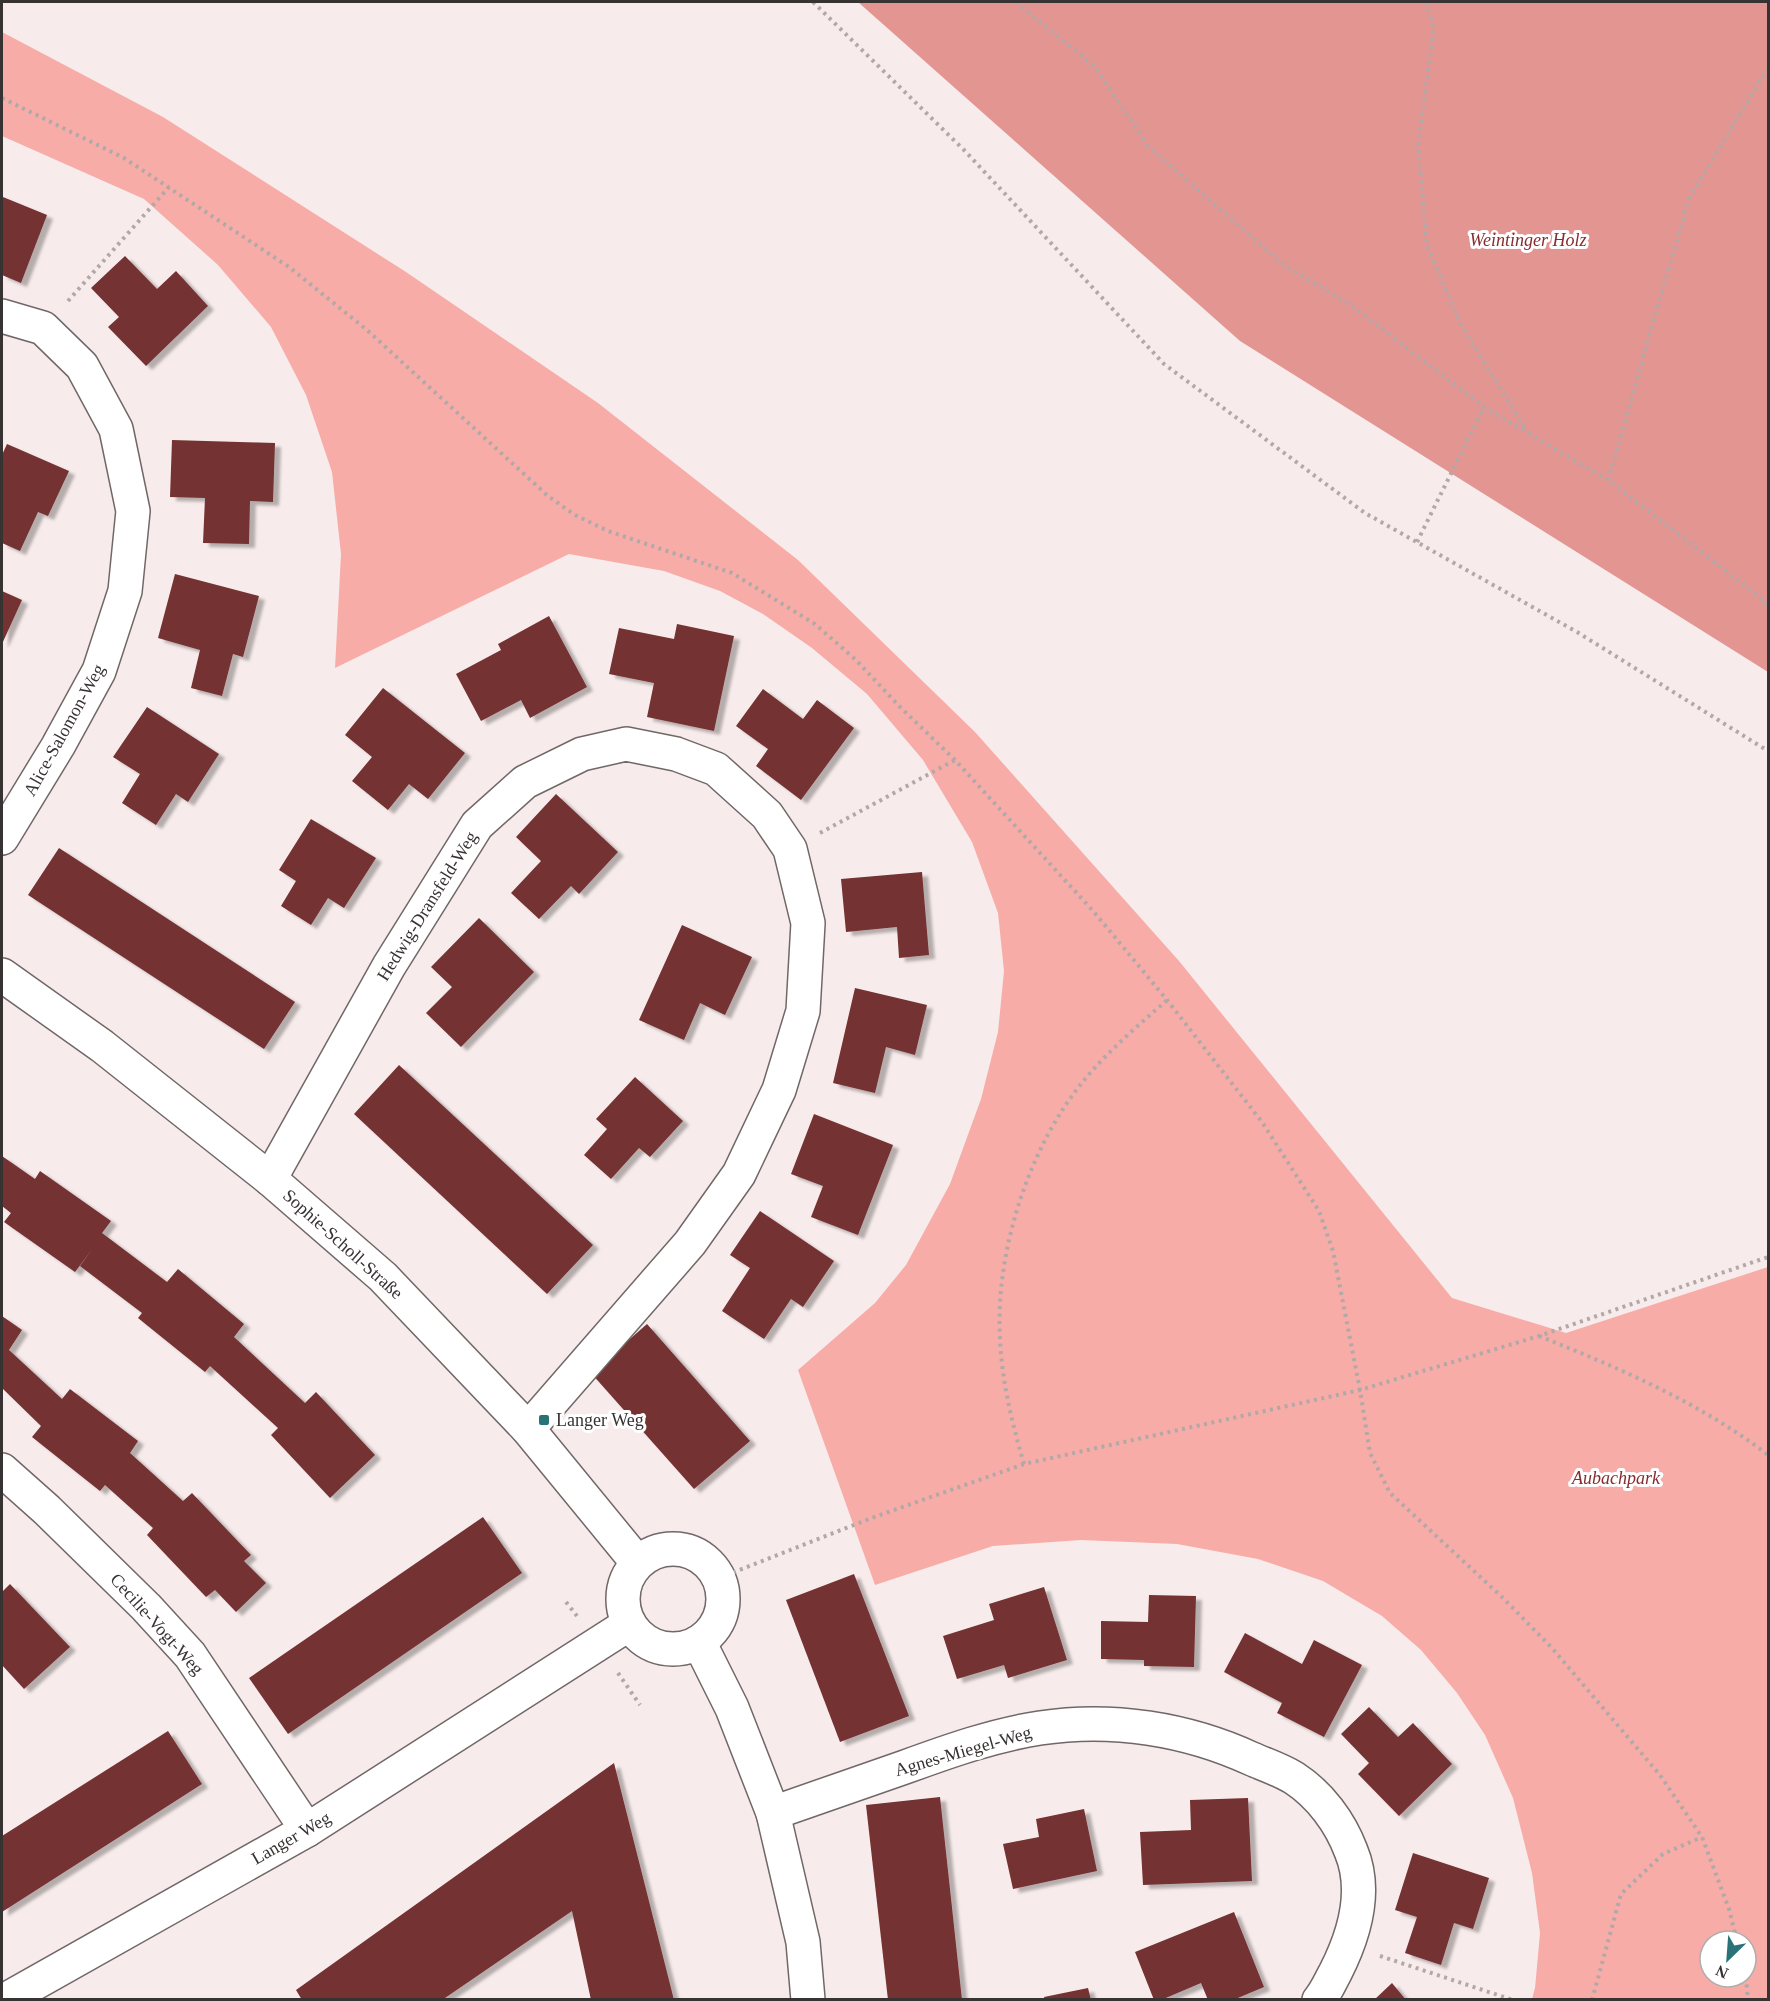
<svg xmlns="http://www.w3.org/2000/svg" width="1770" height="2001" viewBox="0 0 1770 2001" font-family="Georgia,serif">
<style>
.green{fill:#f8aca8;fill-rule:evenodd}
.forest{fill:#e39592}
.building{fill:#743132;filter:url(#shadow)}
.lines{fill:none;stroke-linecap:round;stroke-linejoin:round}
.minor-casing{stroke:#716767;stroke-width:36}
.path{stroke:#b1a8a7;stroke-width:4;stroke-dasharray:3 4.5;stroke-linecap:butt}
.minor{stroke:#fff;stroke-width:33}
.poi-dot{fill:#297378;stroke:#fff;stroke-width:2}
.labels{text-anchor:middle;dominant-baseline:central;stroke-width:6;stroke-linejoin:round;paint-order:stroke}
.park-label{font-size:18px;font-style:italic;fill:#872c2f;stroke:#fff}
.street-label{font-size:18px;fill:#383333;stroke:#fff}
.poi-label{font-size:18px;fill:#383333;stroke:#fff;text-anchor:start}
</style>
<defs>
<filter id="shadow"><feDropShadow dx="6" dy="4" stdDeviation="1.5" flood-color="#0004"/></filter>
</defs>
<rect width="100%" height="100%" fill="#f7eceb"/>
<path class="green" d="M2 32 163 117 406 272 598 403 798 560 975 732 1179 961 1452 1298 1566 1333 1768 1267V1999H1532L1535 1988 1540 1933 1532 1873 1513 1798 1485 1735 1457 1693 1421 1650 1382 1616 1323 1581 1258 1559 1177 1544 1081 1540 993 1546 875 1585 798 1370 875 1303 906 1265 950 1184 981 1099 998 1032 1004 971 998 913 972 842 923 760 867 694 812 648 763 614 720 591 664 571 569 554 335 668 341 554 332 472 306 395 271 327 218 265 144 199 2 136ZM1710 1941H1746V1977H1710Z"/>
<polygon class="forest" points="858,2 1768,2 1768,672 1240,341"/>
<g class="building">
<polygon points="3,197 47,215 21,283 2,275 2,202"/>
<polygon points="125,256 157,289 176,271 208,306 146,366 108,327 119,317 91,288"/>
<polygon points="172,440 275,443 273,502 250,501 249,544 203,543 205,498 170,497"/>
<polygon points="7,444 69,471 48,516 38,512 20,551 2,543 2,455"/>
<polygon points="175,574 259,596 243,657 233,654 222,696 191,688 200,650 158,638"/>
<polygon points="2,591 22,600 2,644"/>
<polygon points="549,616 587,687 530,718 521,700 481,721 456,674 501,650 498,644"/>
<polygon points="677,624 734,636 714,731 647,717 654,683 609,674 619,628 674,639"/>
<polygon points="383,688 465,753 428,799 409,784 388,810 352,781 372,757 345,735"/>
<polygon points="763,689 803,719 817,700 854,728 801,800 756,766 768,749 736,726"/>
<polygon points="147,707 219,754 188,802 176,794 156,825 122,803 140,774 113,757"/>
<polygon points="556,794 618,852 579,894 571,886 539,919 511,893 541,861 516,837"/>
<polygon points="311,819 376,858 344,908 328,898 311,925 281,906 296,881 279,870"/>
<polygon points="59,848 295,1002 264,1049 28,895"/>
<polygon points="922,872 929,955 899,958 897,927 846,932 841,879"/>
<polygon points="479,918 534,972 461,1047 426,1013 452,987 431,967"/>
<polygon points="682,925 752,957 725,1015 700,1003 684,1040 639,1020"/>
<polygon points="855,988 927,1005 915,1055 886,1047 875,1093 833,1083"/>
<polygon points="399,1065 593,1245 547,1294 354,1114"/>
<polygon points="635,1077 683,1121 650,1157 639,1148 611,1179 584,1155 607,1129 596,1119"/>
<polygon points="814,1114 893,1145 858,1235 811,1217 823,1186 791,1174"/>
<polygon points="2,1156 35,1179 40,1171 111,1221 102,1233 167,1282 178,1269 244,1324 234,1337 305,1403 316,1392 375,1455 330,1498 271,1435 278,1428 210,1366 205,1372 138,1318 142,1313 80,1266 93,1248 75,1272 4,1222 11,1213 2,1206"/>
<polygon points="760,1211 834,1261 803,1307 791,1299 764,1339 722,1311 750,1268 730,1255"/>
<polygon points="2,1316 22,1330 9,1350 62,1399 70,1389 138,1441 130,1453 183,1501 192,1493 251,1555 244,1561 266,1583 236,1612 215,1590 206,1597 147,1535 153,1528 105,1485 100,1491 32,1437 41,1426 2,1388"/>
<polygon points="647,1324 750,1441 694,1489 591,1373"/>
<polygon points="483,1517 522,1573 288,1734 249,1678"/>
<polygon points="854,1574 909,1716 840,1742 786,1600"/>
<polygon points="10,1584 70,1647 24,1689 2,1665 2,1592"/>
<polygon points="1044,1587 1067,1660 1008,1678 1004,1665 957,1679 943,1636 994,1620 989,1604"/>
<polygon points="1149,1595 1196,1596 1194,1667 1144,1666 1144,1660 1101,1659 1101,1621 1148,1622"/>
<polygon points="1245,1633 1302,1664 1314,1640 1362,1665 1324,1737 1277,1713 1282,1703 1224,1672"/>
<polygon points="1369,1707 1398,1737 1413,1723 1452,1764 1399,1816 1358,1774 1369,1763 1341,1734"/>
<polygon points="168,1731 202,1784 2,1912 2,1836"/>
<polygon points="614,1763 674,2000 591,2000 572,1911 442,2000 302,2000 296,1990"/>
<polygon points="940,1797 962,2000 888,2000 866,1805"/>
<polygon points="1248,1798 1252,1881 1143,1885 1140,1832 1191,1830 1190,1800"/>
<polygon points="1084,1809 1097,1871 1013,1889 1003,1844 1039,1837 1036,1819"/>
<polygon points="1413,1853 1489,1878 1473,1929 1454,1923 1441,1965 1405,1953 1417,1917 1395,1910"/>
<polygon points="1234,1912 1264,1987 1233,2000 1208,2000 1201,1983 1161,2000 1154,2000 1135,1952"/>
<polygon points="1392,1983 1406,2000 1374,2000"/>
<polygon points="1088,1988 1091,2000 1045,2000 1044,1997"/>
</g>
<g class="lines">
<g class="minor-casing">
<g id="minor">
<polyline points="2,316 43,328 82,366 116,429 133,511 125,591 99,671 58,746 2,838"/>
<polyline points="2,975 102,1046 270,1179 383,1277 528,1429 637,1562"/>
<polyline points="270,1179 389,966 477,825 525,782 582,754 626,744 676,754 716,769 767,815 790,849 808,923 803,1011 779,1090 739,1174 690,1243 528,1429"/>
<polyline points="2,1470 47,1510 146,1607 190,1655 307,1830"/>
<circle cx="673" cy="1599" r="50"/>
<polyline points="699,1642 732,1708 773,1813 803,1942 808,2000"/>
<path d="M773 1813C817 1798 861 1782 905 1767 949 1751 994 1735 1040 1728 1112 1717 1187 1729 1252 1759 1266 1765 1281 1770 1294 1778 1320 1795 1340 1822 1351 1851 1368 1892 1354 1936 1335 1973 1330 1982 1326 1992 1319 2000"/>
<polyline points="5,2000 307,1830 629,1624"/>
</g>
</g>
<g class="path">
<polyline points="813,2 965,151 1164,364 1365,513 1577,632 1768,751"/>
<polyline points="1016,2 1095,67 1149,147 1285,266 1351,305 1484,407 1608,480 1756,594 1768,606"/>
<polyline points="1426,2 1434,29 1418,145 1427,246 1461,325 1527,431"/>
<polyline points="2,98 124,158 289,267 367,330 548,496 575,515 608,531 732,573 815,624 856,660 899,706 955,760 1094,912 1167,1000 1262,1122 1319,1211 1333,1251 1360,1390 1370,1453 1390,1493 1503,1598 1552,1648 1660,1775 1702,1837 1729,1909 1737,1941"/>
<polyline points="68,301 169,187"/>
<polyline points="1608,480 1689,198 1768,68"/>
<polyline points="1417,542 1484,407"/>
<polyline points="820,833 955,760"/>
<path d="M1539 1336C1619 1368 1699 1402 1768 1455"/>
<path d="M1024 1464C1012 1423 1002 1382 1000 1339 995 1252 1029 1146 1085 1079 1109 1050 1139 1025 1167 1000"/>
<polyline points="719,1578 869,1519 1024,1464 1360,1390 1539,1336 1768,1257"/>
<polyline points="566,1602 577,1616"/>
<polyline points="618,1673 640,1705"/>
<polyline points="1380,1956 1513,2000"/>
<polyline points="1746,1977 1748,2000"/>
<polyline points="1592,2000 1621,1894 1663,1854 1702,1837"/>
</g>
<use href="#minor" class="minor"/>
</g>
<rect class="poi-dot" x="538" y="1414" width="12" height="12" rx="3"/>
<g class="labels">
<g class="park-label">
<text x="1528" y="240">Weintinger Holz</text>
<text x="1616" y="1478">Aubachpark</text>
</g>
<g class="street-label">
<text transform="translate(64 730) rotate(-61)">Alice-Salomon-Weg</text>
<text transform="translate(427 906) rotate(-58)">Hedwig-Dransfeld-Weg</text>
<text transform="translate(343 1244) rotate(42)">Sophie-Scholl-Straße</text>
<text transform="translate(157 1624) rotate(48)">Cecilie-Vogt-Weg</text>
<text transform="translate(963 1751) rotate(-16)">Agnes-Miegel-Weg</text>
<text transform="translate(291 1838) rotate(-30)">Langer Weg</text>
</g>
<g class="poi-label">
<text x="556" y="1420">Langer Weg</text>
</g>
</g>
<rect width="1770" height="2001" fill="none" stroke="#383333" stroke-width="6"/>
<g transform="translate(1728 1959) rotate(205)"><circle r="28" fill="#ffffff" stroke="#afadad" stroke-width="1.5"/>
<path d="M0-4.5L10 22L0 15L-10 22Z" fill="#297378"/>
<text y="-9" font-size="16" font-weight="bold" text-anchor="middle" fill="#383333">N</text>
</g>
</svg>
